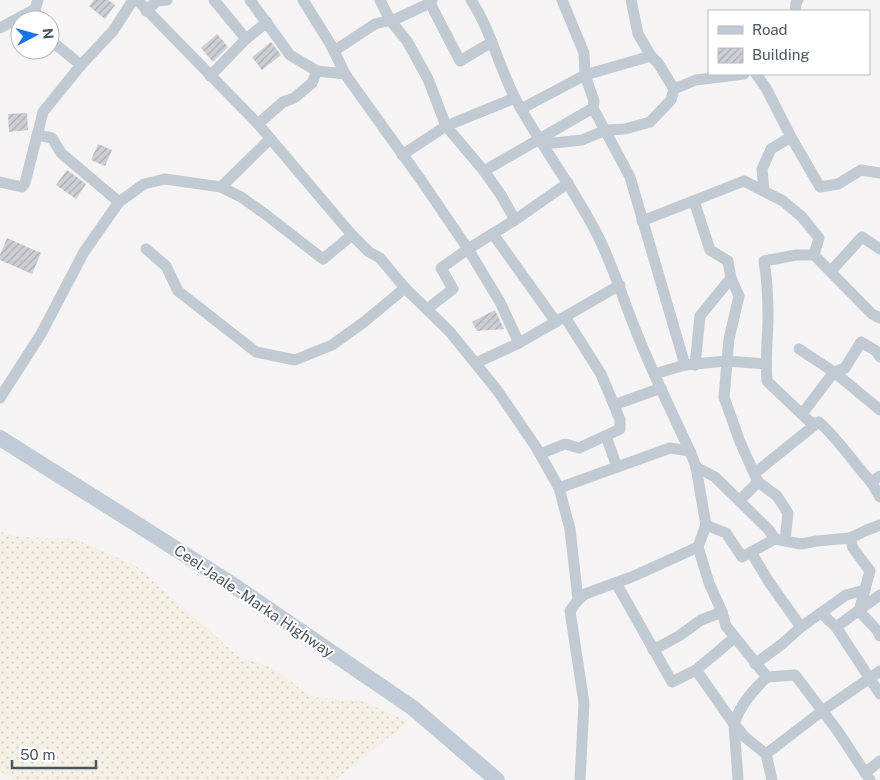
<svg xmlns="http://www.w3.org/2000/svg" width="880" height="780" viewBox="0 0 880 780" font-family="'Public Sans',sans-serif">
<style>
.sand{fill:url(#sand-dots)}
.building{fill:url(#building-hatch)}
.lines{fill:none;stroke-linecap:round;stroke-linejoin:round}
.street{stroke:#c1cad2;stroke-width:11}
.secondary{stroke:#c1cbd6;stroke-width:16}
.labels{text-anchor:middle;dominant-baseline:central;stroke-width:4;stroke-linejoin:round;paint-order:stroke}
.street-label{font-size:15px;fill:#4a5661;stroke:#fff}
</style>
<defs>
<pattern id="sand-dots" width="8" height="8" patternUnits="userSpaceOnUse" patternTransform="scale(1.25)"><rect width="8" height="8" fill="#f5f0e5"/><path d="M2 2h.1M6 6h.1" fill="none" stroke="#d4d0c7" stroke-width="1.8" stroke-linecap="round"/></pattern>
<pattern id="building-hatch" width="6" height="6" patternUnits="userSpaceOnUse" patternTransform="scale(1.25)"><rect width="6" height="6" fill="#cdcfd5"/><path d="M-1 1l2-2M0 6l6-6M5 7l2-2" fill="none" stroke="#a8abb0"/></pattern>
</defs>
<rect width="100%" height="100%" fill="#f5f3f3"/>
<polygon class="sand" points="0,532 19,537 75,539 136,566 239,657 273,668 312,697 363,701 408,722 335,780 13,780 0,771"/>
<g class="building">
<polygon points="94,0 108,0 115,5 105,19 89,6"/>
<polygon points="217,34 228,47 213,62 201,48"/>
<polygon points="271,42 281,55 262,70 252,57"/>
<polygon points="27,113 28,130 9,132 8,114"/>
<polygon points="98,144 112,150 105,166 91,160"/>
<polygon points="67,170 86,184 76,199 56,185"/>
<polygon points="7,238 41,253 32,274 0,260 0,255"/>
<polygon points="495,310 504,329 477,331 472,322"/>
</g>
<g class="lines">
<g class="street">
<polyline points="38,0 35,9 38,20"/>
<polyline points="137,0 258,124 352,235 369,252 380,258 405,288 450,332 497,390 536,447 559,488 570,529 578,600 570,611 584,703 580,780"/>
<polyline points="214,0 246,39"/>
<polyline points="250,0 290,55 317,71 345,74"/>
<polyline points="303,0 331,45 345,74 421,180 468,249 500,302 519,343"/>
<polyline points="380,0 390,20 407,41 428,79 446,126 484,171 501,195 515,220"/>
<polyline points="432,0 430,3 460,61 492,42"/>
<path d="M471 0C491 30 499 68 516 100 541 146 574 188 598 236 615 270 625 306 640 341 655 378 673 415 690 451L696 467 706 525 698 547 709 583 722 612 726 626 767 677 795 675 837 730 870 780"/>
<polyline points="562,0 584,53 585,75 594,101 593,108 630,177 685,365"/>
<polyline points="631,0 638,34 651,56 658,63 674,89"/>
<polyline points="146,11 157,1 167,0"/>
<polyline points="795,11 796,3 798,0"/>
<polyline points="0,28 35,9"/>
<polyline points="50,40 81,65"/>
<polyline points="334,51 375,24 398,18 430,3"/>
<polyline points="756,74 766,88 791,137 820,187 838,184 861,170 880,173"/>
<polyline points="210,76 246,39 267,22"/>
<polyline points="521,109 585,75 651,56"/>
<polyline points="258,124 283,102 294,98 312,83 317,71"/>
<polyline points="37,135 52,138 61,153 119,202"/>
<polyline points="539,139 554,143 582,140 606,130 625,129 650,122 671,100 674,89 696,80 744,74"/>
<polyline points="402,155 446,126 515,98"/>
<polyline points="484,171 593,108"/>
<polyline points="0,182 22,187 25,183 43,112 81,65 113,31 133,0"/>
<polyline points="221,187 270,139"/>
<polyline points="764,191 762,169 771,149 791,137"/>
<polyline points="694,201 710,250 728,261 731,278 739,296 729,339 724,397 740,442 758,482 777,496 788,513 785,540"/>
<polyline points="642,221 744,181 783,201 802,217 819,238 814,255 872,314 880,318"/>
<polyline points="493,234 556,322"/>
<polyline points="146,249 166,266 178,291 256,352 295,360 332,345 364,322 405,288"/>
<path d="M814 255H796L764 261C767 279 768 296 768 315 768 337 765 358 767 381L809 421 816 424 819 422C839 440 853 462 871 482L880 476"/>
<polyline points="831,271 862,237 880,249"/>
<polyline points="427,309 453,289 441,268 468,249 515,220 568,183"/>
<polyline points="565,317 601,374 614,405"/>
<polyline points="799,349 834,372 880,410"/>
<polyline points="476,363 519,343 620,285"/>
<polyline points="695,365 700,316 731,278"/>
<polyline points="654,374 685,365 726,361 766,364"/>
<polyline points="0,398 41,334 84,252 119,202 144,184 165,179 221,187 241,197 265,214 323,259 352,235"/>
<polyline points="802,414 834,372 845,368 861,342 876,351 880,357"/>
<polyline points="606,436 617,467"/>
<polyline points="540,454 565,444 579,448 620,429 620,420 614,405 661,388"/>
<polyline points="696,467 715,477 769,530 775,539 801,544 817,541 850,538 867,530 880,525"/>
<polyline points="755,473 816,424"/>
<polyline points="871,482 880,497"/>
<polyline points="559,488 670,448 690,451"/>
<polyline points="740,500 758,482"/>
<polyline points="706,525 726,533 742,557 775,539"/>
<polyline points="850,538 853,548 870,571 859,611 877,630 880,636"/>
<polyline points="751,552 769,582 801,627"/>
<polyline points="616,583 672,682 696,670 734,638"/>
<polyline points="578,600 585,594 634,576 698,547"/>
<polyline points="821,613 836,627 880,694"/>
<polyline points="836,627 880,595"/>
<polyline points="653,650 679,636 701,620 722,612"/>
<polyline points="755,664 782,644 801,627 846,595 865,590"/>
<polyline points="696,670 734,724 746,738 766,754 772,780"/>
<polyline points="766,754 822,711 880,671"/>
<polyline points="865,773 880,761"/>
<path d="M738 780 734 724C740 705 752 691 767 677"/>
</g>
<polyline class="secondary" points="0,438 230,583 413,708 497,780"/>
</g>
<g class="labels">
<g class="street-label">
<text transform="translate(254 601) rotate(34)">Ceel-Jaale - Marka Highway</text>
</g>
</g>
<rect x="708" y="10" width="162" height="65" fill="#ffffff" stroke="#b7bbc0"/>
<rect x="718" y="26" width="25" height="8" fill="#c1cbd6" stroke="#b7bbc0"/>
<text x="752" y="35" font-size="15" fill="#4a5661">Road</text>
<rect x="718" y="48" width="25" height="15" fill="url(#building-hatch)" stroke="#b7bbc0"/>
<text x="752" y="60" font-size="15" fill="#4a5661">Building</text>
<g transform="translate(35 35) rotate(84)"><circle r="24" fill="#ffffff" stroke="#b7bbc0"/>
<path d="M0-4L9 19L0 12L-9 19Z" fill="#1a73e8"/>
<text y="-8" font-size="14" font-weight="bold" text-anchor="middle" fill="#4a5661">N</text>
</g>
<path d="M12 760v8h84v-8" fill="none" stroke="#4a5661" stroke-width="2.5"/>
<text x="20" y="760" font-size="15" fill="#4a5661" stroke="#ffffff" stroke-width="4" paint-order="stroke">50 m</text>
</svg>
